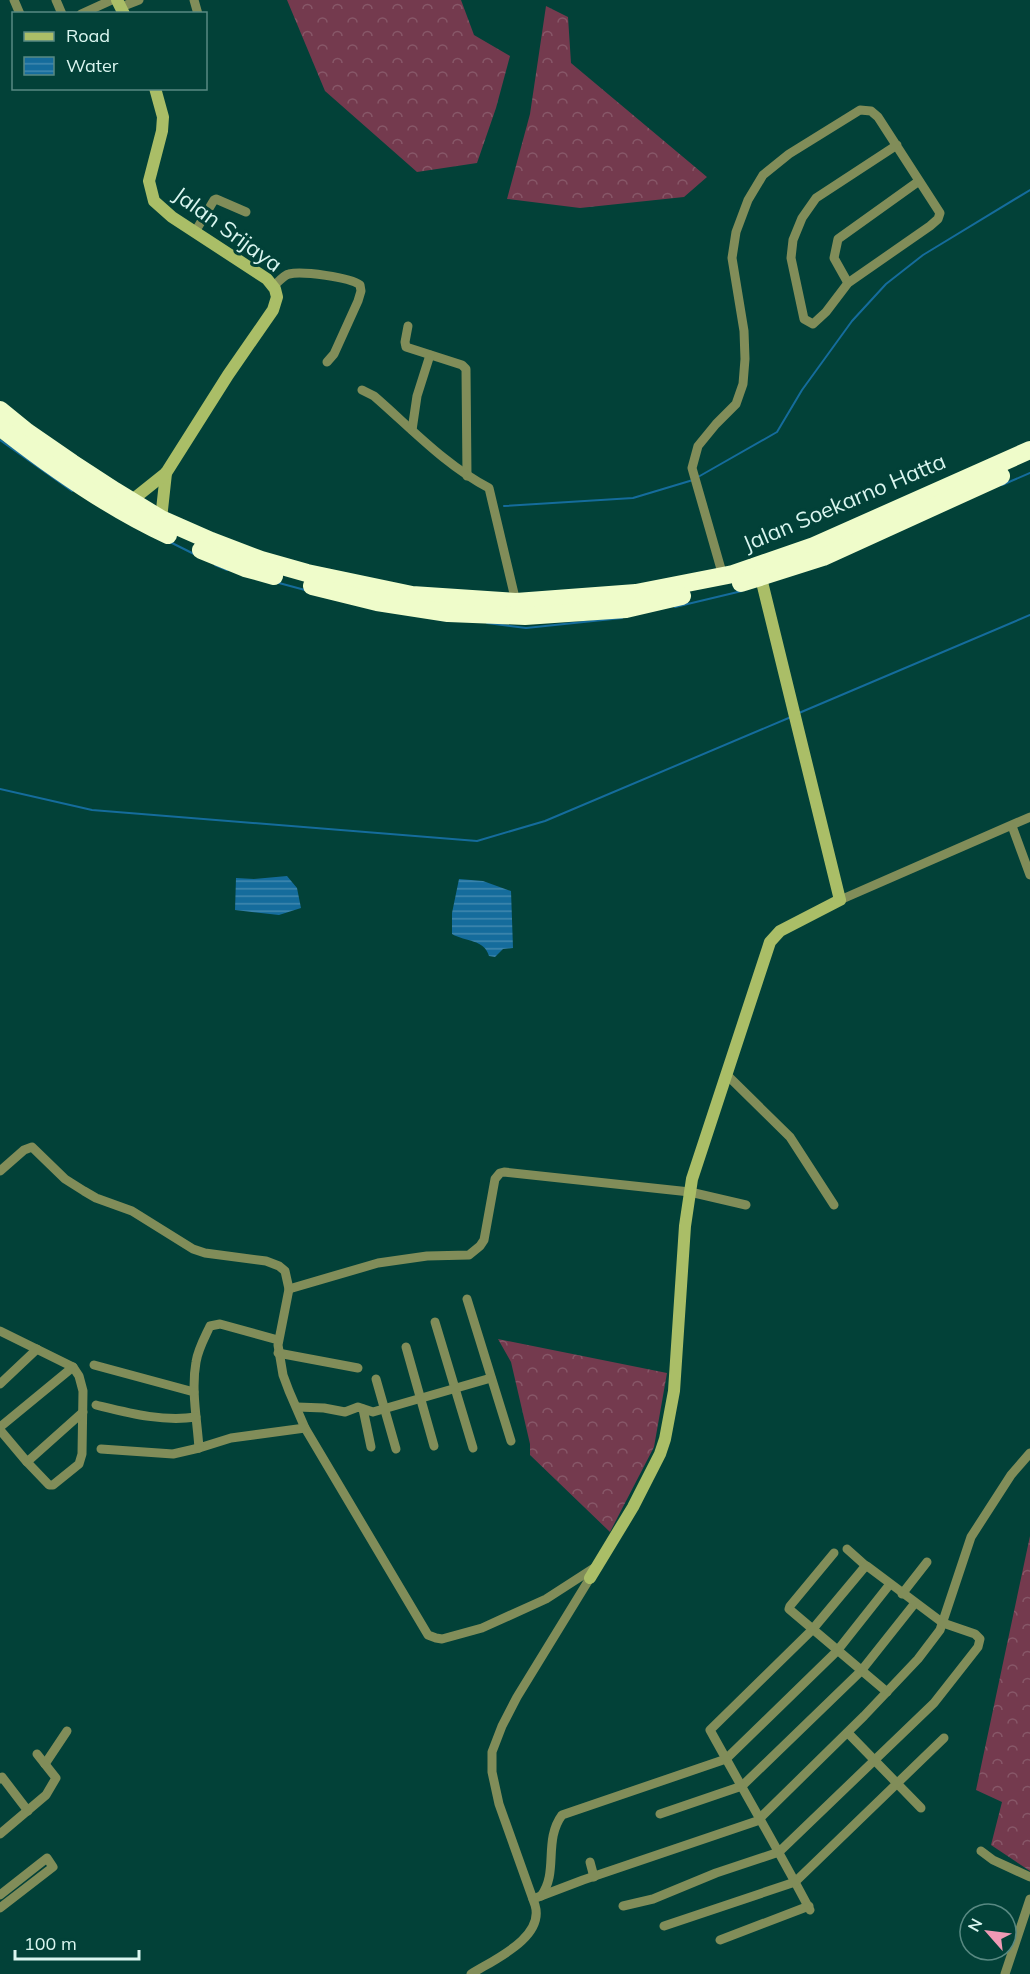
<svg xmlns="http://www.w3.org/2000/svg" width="1030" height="1974" viewBox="0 0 1030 1974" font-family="Mulish,sans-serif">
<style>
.forest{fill:url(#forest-crowns)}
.water{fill:url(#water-rules)}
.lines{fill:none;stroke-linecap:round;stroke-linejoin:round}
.stream{stroke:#156c9c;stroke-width:2}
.street{stroke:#818d59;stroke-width:9}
.secondary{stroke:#aabe67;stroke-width:12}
.highway{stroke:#effcca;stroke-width:18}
.labels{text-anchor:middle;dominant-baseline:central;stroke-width:6;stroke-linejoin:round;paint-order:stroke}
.street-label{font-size:22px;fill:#daf6f0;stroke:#024138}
</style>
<defs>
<pattern id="forest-crowns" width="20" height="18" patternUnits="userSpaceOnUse" patternTransform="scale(1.5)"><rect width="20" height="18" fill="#743a4e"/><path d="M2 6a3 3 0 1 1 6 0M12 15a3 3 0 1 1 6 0" fill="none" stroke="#875768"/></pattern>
<pattern id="water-rules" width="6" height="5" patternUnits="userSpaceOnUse" patternTransform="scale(1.5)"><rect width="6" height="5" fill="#156c9c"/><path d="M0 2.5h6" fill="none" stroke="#4289af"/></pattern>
</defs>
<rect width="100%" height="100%" fill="#024138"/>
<g class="forest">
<polygon points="287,0 461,0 474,35 510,56 496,108 477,163 417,172 325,91"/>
<polygon points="546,6 568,17 571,63 707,177 684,197 580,208 507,199 530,114"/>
<polygon points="498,1339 667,1373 654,1447 610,1532 530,1455 530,1444 511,1362"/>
<polygon points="1030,1536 1030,1871 991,1845 1002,1802 976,1790"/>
</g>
<g class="water">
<polygon points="287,876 297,888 301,908 279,915 235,910 236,878 254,879"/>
<path d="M459 879 483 881 511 891 513 948 503 949 495 957 489 956C484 939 466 942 452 934V913Z"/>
</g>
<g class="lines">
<g class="stream">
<polyline points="0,440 72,491"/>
<polyline points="698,477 777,432 802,390 852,321 886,284 923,255 1030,190"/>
<polyline points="1002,485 1030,473"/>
<polyline points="504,506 633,498 693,480"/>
<polyline points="170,542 194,554"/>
<polyline points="215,565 227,570"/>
<polyline points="279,583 305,590"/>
<polyline points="675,607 742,591"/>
<polyline points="487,623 526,628 622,618"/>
<polyline points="799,713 1030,615"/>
<polyline points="0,789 92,810 477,841 545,821 791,717"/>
</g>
<g class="street">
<polyline points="14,0 20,14"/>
<polyline points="56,0 62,14"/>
<polyline points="194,0 198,14"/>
<polyline points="121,7 139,0"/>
<polyline points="81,14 112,0"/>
<polyline points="195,232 214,200 216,199 246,212"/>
<polyline points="848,283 834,258 838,239 919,181"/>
<path d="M274 286C278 282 284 275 289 274 302 271 350 277 360 285L361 291 358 301 334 354 327 362"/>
<polyline points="408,326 405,342 406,347 462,365 466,369 467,476"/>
<path d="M362 390 374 396C411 428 445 465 489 488L516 602"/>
<polyline points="412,430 417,396 430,355"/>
<polyline points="723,576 692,468 698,446 716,424 736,404 743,384 745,359 744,331 732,258 736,232 748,200 763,175 789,154 860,110 871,111 878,117 940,213 938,219 930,226 848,283 826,312 813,324 804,319 791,258 793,240 802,218 816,198 897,145"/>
<polyline points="1012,826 1030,875"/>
<polyline points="840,900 1030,817"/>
<polyline points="727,1075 790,1137 834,1205"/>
<polyline points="0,1171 24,1150 32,1147 65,1179 84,1191 96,1198 132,1211 193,1249 205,1253 266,1261 279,1266 285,1271 289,1289 278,1345 283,1375 289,1391 305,1428 428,1635 436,1638 442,1639 482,1628 546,1599 594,1568"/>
<polyline points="289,1289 378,1263 427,1256 469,1255 480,1246 484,1240 495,1179 500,1173 504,1172 690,1192 746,1205"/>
<polyline points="467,1299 511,1441"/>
<polyline points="435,1322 473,1448"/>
<polyline points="0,1331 73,1367"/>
<path d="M278 1340 220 1324 210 1326C205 1337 198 1349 196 1362 191 1390 197 1419 199 1448L231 1438 305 1428"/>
<polyline points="406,1347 434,1446"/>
<polyline points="278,1353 358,1368"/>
<polyline points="94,1365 194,1392"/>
<polyline points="376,1379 396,1449"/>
<polyline points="0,1384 37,1349"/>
<path d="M96 1405C129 1413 162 1422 196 1417"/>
<polyline points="297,1407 324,1408 345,1412 358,1407 373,1412 491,1378"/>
<polyline points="363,1409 371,1447"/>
<polyline points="0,1427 73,1367 79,1376 83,1391 82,1454 79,1464 53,1485 49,1485 27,1462"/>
<polyline points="0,1430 27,1462 83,1412"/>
<polyline points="101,1449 173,1454 199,1448"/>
<polyline points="847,1549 866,1566"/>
<polyline points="834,1553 790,1606 789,1609 887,1692"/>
<polyline points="902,1594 927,1562"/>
<polyline points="848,1733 921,1808"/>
<polyline points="45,1764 67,1731"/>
<polyline points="0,1779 2,1777 28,1811"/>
<polyline points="660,1814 742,1786 861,1671 915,1603"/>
<polyline points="0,1834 46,1795 56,1778 37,1754"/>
<polyline points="981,1851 993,1860 1030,1877"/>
<polyline points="590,1862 594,1877"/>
<polyline points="0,1895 47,1858 53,1867 0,1908"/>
<path d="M541 1896C559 1872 543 1841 562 1815L726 1759 837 1651 890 1584"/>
<polyline points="533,1899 583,1880 757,1821 864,1716 918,1659 940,1630 971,1537 1011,1475 1030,1453"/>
<path d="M623 1906 653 1899 716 1873 779 1852 934 1703 978 1647 980 1639 975 1634 943 1623 867 1566 863 1569 812 1630 710 1730C743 1790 778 1849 810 1910"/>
<polyline points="664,1926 795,1882 944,1738"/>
<polyline points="720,1940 809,1906"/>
<path d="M471 1974C493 1960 545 1938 535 1905L499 1804 492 1772V1752L502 1726 517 1697 590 1578"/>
<polyline points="1005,1974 1030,1899"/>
</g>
<g class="secondary">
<polyline points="117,0 124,14"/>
<polyline points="155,88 163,117 162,131 149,181 154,201 172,217 267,279 275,289 277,297 273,310 228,375 166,473 161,519"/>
<polyline points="131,501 166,473"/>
<polyline points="590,1578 633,1507 660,1454 665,1439 674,1391 685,1226 692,1179 770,942 780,931 840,900 761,578"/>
</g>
<g class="highway">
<polyline points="0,410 27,432 72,463 115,491 161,519 211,541 261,560 307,573 412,595 516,602 636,593 733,574 814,546 1030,450"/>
<path d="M0 427C51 467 109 508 168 535"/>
<polyline points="201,550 245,568 274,576"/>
<polyline points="741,583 823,557 1001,476"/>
<polyline points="312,586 377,602 448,613 525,616 626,609 682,596"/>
</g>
</g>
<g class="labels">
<g class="street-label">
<text transform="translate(228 229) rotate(36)">Jalan Srijaya</text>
<text transform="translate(844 502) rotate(-23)">Jalan Soekarno Hatta</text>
</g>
</g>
<rect x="12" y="12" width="195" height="78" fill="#024138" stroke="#588982" stroke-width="1.5"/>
<rect x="24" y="32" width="30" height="9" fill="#aabe67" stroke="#588982" stroke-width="1.5"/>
<text x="66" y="42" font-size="18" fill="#daf6f0">Road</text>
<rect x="24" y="57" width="30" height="18" fill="url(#water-rules)" stroke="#588982" stroke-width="1.5"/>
<text x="66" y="72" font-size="18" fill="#daf6f0">Water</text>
<g transform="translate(988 1932) rotate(298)"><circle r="28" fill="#024138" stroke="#588982" stroke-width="1.5"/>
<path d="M0-4.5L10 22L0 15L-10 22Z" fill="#f09ab5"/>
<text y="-9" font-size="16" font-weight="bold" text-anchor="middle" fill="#daf6f0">N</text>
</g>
<path d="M15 1950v9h124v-9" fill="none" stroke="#daf6f0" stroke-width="3"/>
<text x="24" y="1950" font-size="18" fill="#daf6f0" stroke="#024138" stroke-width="4.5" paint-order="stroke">100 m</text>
</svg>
